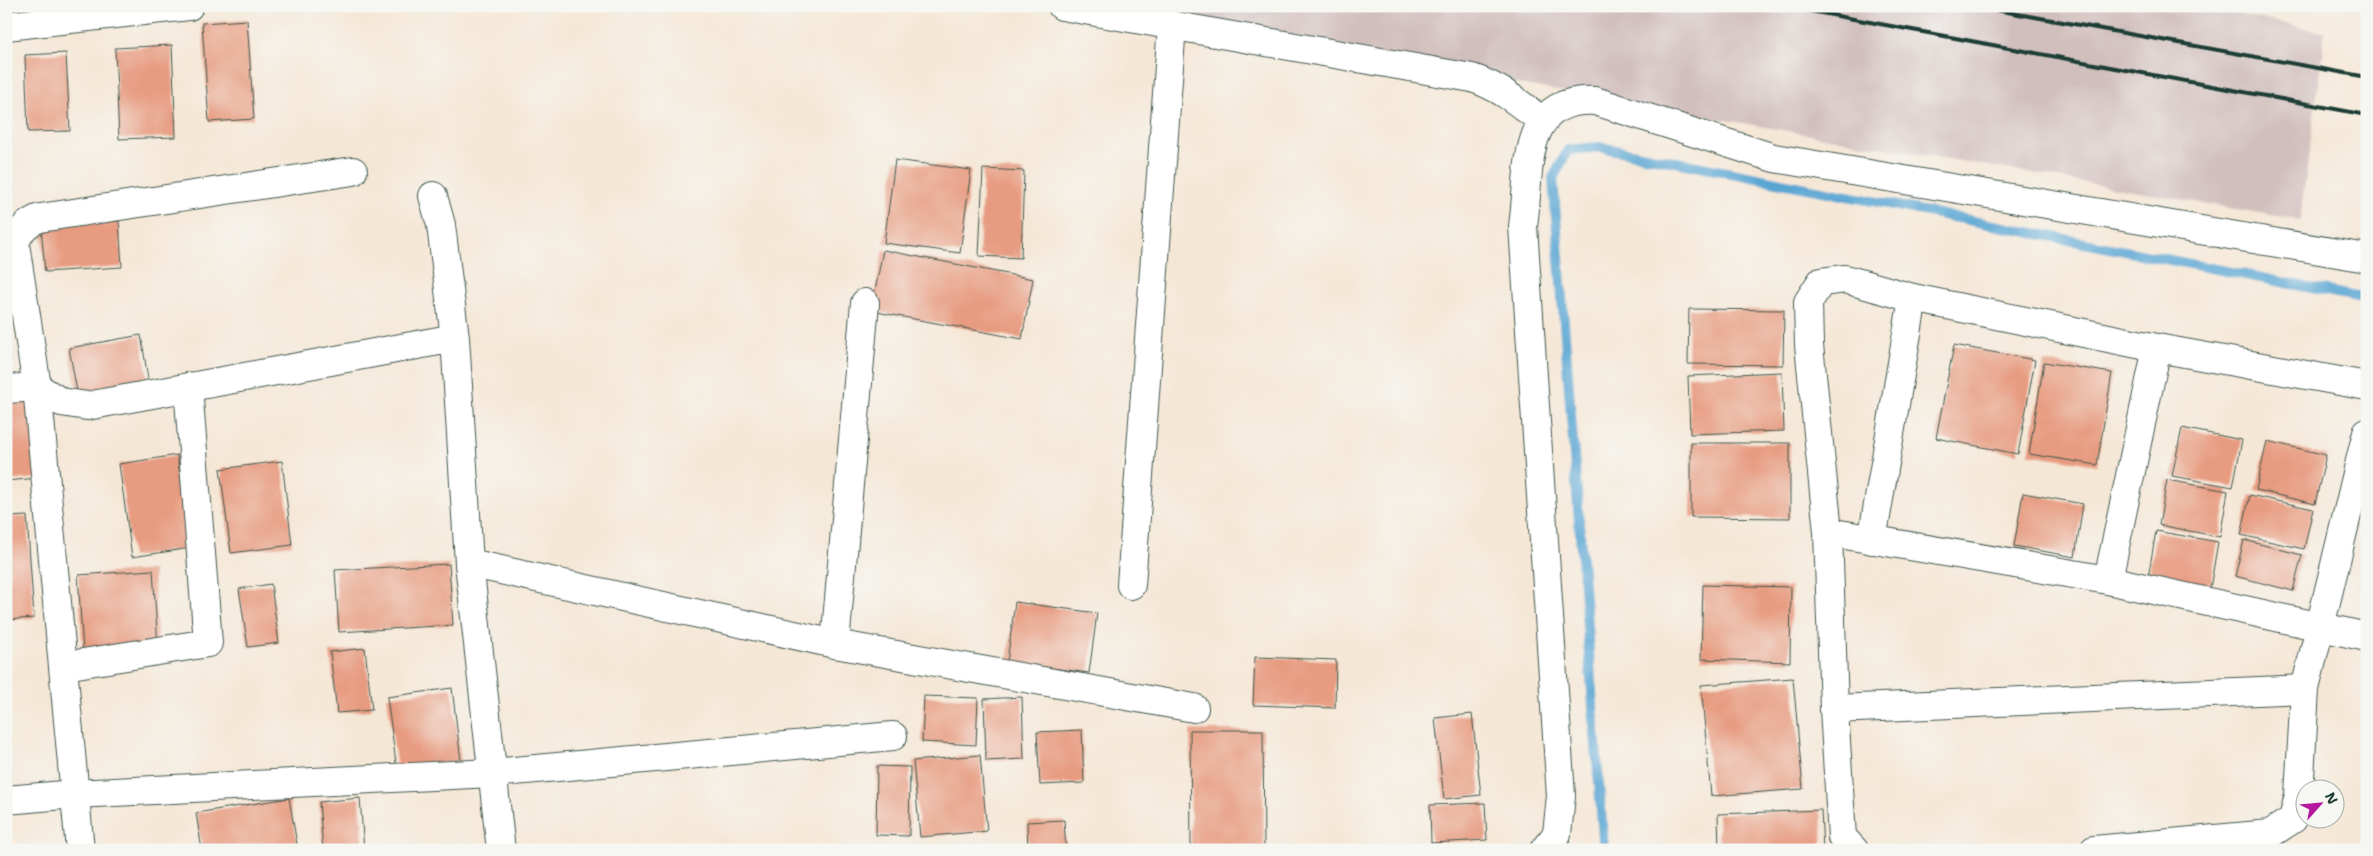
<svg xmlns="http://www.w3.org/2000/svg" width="2373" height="856" viewBox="0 0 2373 856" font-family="'Shantell Sans',sans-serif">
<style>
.industrial{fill:#d1bfbd}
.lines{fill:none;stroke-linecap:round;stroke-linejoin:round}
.stream{stroke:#5aa6d3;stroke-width:10}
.building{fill:#e79b80}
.minor-casing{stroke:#3f564c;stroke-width:30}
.minor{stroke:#fff;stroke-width:28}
.rail{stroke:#1f3d34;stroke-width:4}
</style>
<rect width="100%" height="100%" fill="#f6f6f2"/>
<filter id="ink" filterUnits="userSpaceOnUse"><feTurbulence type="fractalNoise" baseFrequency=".02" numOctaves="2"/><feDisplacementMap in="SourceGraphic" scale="10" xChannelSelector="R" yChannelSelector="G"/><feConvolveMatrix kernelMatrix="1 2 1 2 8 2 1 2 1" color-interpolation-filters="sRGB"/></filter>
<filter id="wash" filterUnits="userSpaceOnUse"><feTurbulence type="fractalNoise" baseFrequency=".0096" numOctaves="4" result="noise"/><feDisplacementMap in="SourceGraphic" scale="20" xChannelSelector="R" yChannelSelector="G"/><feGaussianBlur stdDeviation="1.12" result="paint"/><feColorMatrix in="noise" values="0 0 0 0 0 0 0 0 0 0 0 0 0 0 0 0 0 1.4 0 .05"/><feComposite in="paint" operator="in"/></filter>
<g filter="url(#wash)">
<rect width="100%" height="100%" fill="#f5e7d6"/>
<polygon class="industrial" points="1070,6 2199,6 2325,32 2300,220"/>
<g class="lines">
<polyline class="stream" points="1604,850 1553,178 1568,150 1600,147 2367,299"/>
</g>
<g id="blocks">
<g class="building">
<polygon points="247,20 254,119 209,122 202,23"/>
<polygon points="172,45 176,137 119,139 115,48"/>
<polygon points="66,53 70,131 28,132 25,55"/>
<polygon points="895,160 971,170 960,253 884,243"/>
<polygon points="983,169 1024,171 1021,258 979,256"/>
<polygon points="119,221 122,267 45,272 41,226"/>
<polygon points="883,250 1033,279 1022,339 871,311"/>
<polygon points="1689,309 1784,310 1783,365 1688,364"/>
<polygon points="141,335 149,385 78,397 69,348"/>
<polygon points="1954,345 2035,360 2018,454 1936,438"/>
<polygon points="2044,362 2112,373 2097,465 2029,454"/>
<polygon points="1782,372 1784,431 1690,434 1688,376"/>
<polygon points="31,399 38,478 6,481 6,402"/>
<polygon points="2182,428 2242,440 2233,487 2172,476"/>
<polygon points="2267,441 2326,455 2315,504 2256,490"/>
<polygon points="1691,443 1790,443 1790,518 1691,517"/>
<polygon points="177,455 191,548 132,557 119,464"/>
<polygon points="282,461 292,545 231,553 220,469"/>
<polygon points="2167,480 2228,491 2220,537 2159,525"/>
<polygon points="2023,493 2083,504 2075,557 2014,546"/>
<polygon points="2250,495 2313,509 2304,549 2241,535"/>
<polygon points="27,516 34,618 6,620 6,517"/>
<polygon points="2156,531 2218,542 2210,589 2148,578"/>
<polygon points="2244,540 2302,555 2293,591 2235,576"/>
<polygon points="449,564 453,625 339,632 335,570"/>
<polygon points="153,570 158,647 83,652 78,575"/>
<polygon points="271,584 279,643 248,647 239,589"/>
<polygon points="1703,585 1791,587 1790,662 1701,659"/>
<polygon points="1015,602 1097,613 1089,673 1007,662"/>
<polygon points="365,648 372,710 337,713 330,652"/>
<polygon points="1255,657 1336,660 1335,708 1253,705"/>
<polygon points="1793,678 1803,789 1711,796 1701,685"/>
<polygon points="452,688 461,761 397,770 387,697"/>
<polygon points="924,696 978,698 976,745 922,742"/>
<polygon points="1022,697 1024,759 986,761 984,699"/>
<polygon points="1472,714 1481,795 1444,799 1435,718"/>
<polygon points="1082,730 1084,783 1040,785 1037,732"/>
<polygon points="1190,730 1263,730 1264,850 1191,850"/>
<polygon points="980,755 987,831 920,837 913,761"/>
<polygon points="877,766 910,767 909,836 876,835"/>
<polygon points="289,798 298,850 202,850 196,813"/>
<polygon points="360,798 364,850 323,850 319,802"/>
<polygon points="1485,803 1487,840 1431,843 1430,805"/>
<polygon points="1821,810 1823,850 1719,850 1718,814"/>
<polygon points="1064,820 1066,850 1028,850 1027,822"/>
</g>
</g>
</g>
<g filter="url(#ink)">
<use href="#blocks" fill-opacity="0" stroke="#3f564c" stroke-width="1"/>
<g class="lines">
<g class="minor-casing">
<g id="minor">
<path d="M1062 6 1472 78C1500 87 1519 103 1542 121"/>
<polyline points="6,26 189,6"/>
<polyline points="433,196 441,225 455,338 469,563 501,850"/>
<polyline points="6,389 37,387 61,402 87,406 455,338"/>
<polyline points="1828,532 2108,580 2367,637"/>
<polyline points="1872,540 1913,298"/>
<polyline points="469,563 835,644 1194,708"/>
<polyline points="2108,580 2157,348"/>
<polyline points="1131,585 1172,25"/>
<polyline points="835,644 865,303"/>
<polyline points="64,666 208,643 188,387"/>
<polyline points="2305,689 1834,709 1828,532 1809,345 1808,302 1821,282 1845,279 1913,298 2157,348 2367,386"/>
<polyline points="1834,709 1842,837 1854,850"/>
<polyline points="6,800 75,794 492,773 893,736"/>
<path d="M80 850 37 387 15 244C19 231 26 223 40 218L353 171"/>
<path d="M1544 850 1557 834 1561 796 1523 226C1531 175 1518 97 1595 101L1774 158 2367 258"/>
<polyline points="2094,850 2270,834 2293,819 2299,795 2305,689 2367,432"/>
</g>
</g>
<use href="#minor" class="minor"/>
<g class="rail">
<polyline points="1784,6 2367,115"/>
<polyline points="1974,6 2367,77"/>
</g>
</g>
</g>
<rect width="2373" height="856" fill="none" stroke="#f6f6f2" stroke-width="25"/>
<g transform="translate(2320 804) rotate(63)"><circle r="24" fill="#f6f6f2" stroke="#a0aca6"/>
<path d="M0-4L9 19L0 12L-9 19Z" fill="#b5179e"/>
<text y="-8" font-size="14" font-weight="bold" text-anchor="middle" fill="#1f3d34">N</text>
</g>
</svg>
